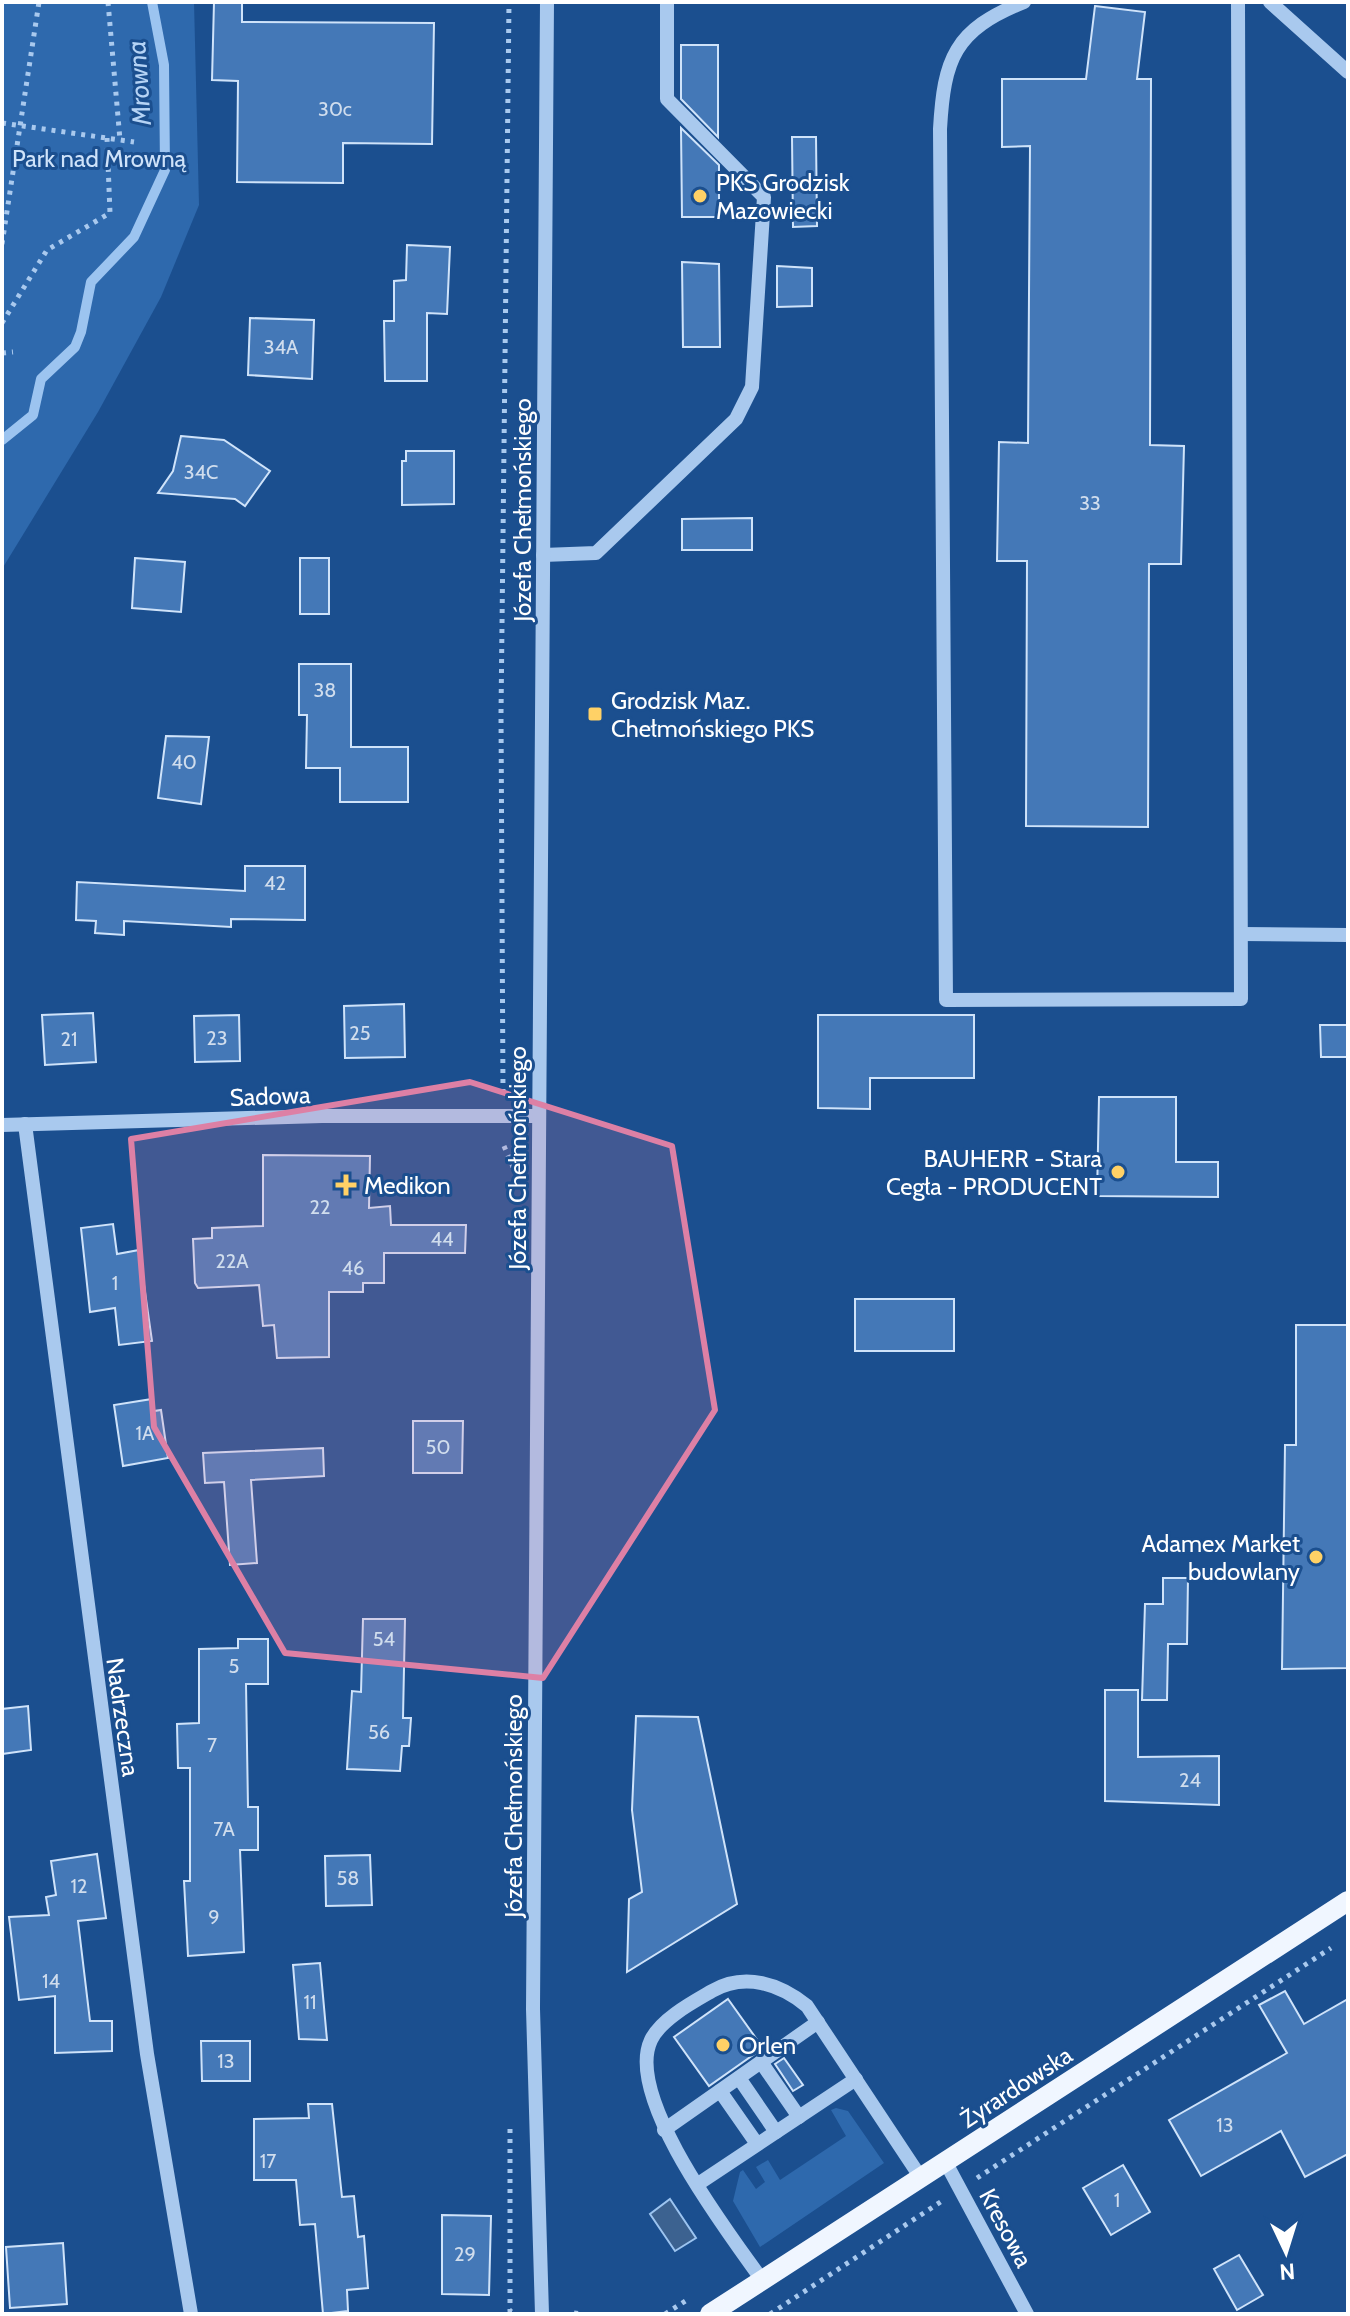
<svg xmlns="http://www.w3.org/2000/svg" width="1350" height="2316" viewBox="0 0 1350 2316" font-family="Cabin,sans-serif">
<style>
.green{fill:#2e69ad}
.water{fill:#3c6290;stroke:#9cc4f0;stroke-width:2}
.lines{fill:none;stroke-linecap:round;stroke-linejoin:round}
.stream{stroke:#9cc4f0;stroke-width:10}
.building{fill:#4478b7;stroke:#cfe3fa;stroke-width:2}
.path{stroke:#a9c9ee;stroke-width:5;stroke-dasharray:4 6;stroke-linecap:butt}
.minor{stroke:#a9c9ee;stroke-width:14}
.major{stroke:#f0f6ff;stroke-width:20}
.marked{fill:#dd80a5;fill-opacity:0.2;stroke:#dd80a5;stroke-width:6;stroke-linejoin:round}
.poi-dot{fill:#ffd166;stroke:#1b4f8f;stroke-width:3}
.labels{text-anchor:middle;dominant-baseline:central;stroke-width:6;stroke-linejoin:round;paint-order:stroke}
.number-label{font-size:20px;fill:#d0dded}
.park-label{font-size:24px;fill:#cfe3fa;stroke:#1b4f8f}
.poi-label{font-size:24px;fill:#fff;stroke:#1b4f8f;text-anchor:start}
.street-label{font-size:24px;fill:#fff;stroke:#1b4f8f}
.water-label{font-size:26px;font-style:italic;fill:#b5d3f5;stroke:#1b4f8f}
</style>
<rect width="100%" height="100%" fill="#1b4f8f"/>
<g class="green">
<polygon points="2,2 194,2 199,205 161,297 98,412 2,569"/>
<polygon points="836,2108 848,2111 884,2163 760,2247 733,2201 740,2172 743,2170 756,2189 765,2182 756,2167 768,2160 780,2180 846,2136 831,2110"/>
</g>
<polygon class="water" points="670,2199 696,2238 675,2251 650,2214"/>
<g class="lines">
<polyline class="stream" points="2,440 33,415 41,379 75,347 81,332 91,282 134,237 165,170 164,65 152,2"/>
</g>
<g class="building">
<polygon points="214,2 242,2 242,22 434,23 432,144 343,143 343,183 237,182 238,81 212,80"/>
<polygon points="1095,6 1145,12 1137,79 1151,79 1150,445 1184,446 1181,564 1149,564 1148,827 1026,826 1027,561 997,561 999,442 1028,443 1030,146 1002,147 1002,79 1086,79"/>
<polygon points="681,45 718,45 718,137 681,99"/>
<polygon points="681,128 719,165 719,217 682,217"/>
<polygon points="792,137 816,137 817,226 793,227"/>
<polygon points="407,245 450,247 447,314 427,313 427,381 385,381 384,321 394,321 394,281 406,280"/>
<polygon points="682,262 719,264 720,347 683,347"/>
<polygon points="777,266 812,268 812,306 777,307"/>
<polygon points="250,318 314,320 312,379 248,375"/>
<polygon points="181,436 224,440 270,471 245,506 235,499 158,493 173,471"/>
<polygon points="406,451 454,451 454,504 402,505 402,461 406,461"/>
<polygon points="752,518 752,550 682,550 682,519"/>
<polygon points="135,558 185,562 181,612 132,608"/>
<rect x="300" y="558" width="29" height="56"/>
<polygon points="299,664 351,664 351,747 408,747 408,802 340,802 340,768 306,768 307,715 299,715"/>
<polygon points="166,736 209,737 201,804 158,798"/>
<polygon points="245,866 305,866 305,920 231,919 231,927 124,921 124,935 95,933 96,921 76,920 77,882 245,891"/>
<polygon points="404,1004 405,1057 345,1058 344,1006"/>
<polygon points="93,1013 96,1062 45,1065 42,1015"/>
<polygon points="239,1015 240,1061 195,1062 194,1016"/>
<polygon points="818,1015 974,1015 974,1078 870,1078 870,1109 818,1108"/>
<polygon points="1320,1025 1348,1025 1348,1057 1321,1057"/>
<polygon points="1099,1097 1176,1097 1176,1162 1218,1162 1218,1197 1097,1196"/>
<polygon points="263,1155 370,1156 369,1208 390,1206 391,1225 466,1225 465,1253 384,1253 384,1283 363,1283 363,1292 329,1292 329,1357 277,1358 274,1325 263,1326 259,1285 198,1288 195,1283 193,1239 212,1238 212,1228 263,1226"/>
<polygon points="113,1224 117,1254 139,1250 152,1341 119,1345 115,1308 90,1312 81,1228"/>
<rect x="855" y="1299" width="99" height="52"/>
<polygon points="1296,1325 1348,1325 1348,1668 1282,1669 1285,1445 1296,1445"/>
<polygon points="152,1399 154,1411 161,1410 168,1458 123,1466 114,1405"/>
<polygon points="413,1421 463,1421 462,1473 413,1473"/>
<polygon points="323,1448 324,1476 251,1480 257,1563 230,1565 224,1482 205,1483 203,1453"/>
<polygon points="1163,1578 1188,1578 1187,1644 1168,1644 1167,1700 1142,1700 1145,1604 1163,1604"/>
<polygon points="363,1619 405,1619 403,1718 411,1718 409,1746 402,1746 400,1771 347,1769 352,1691 361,1692"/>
<polygon points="238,1639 268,1639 268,1684 246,1684 248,1807 258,1807 258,1850 240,1850 244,1952 188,1956 184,1881 190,1881 190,1768 178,1768 177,1724 199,1723 199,1649 238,1648"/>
<polygon points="1105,1690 1138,1690 1138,1757 1219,1756 1219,1805 1105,1801"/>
<polygon points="28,1706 31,1750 2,1754 2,1709"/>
<polygon points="636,1716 698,1717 737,1904 627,1972 629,1899 642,1892 632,1810"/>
<polygon points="97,1854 106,1918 78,1921 90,2021 112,2021 112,2051 55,2053 55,1996 19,2000 9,1917 49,1915 46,1897 56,1895 51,1861"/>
<polygon points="370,1855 372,1905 326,1906 325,1856"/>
<polygon points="320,1963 327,2040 299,2039 293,1965"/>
<polygon points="1285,1991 1304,2024 1348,1999 1348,2154 1305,2177 1281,2131 1201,2176 1169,2120 1287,2053 1259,2005"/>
<polygon points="728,1999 763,2048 709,2086 674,2037"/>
<polygon points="201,2041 250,2041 250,2081 202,2081"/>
<polygon points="784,2058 803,2085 793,2091 775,2064"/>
<polygon points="308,2104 332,2104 342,2197 354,2196 358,2237 364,2236 368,2288 347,2290 348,2311 323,2314 315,2224 300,2225 296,2180 254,2180 254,2119 309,2118"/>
<polygon points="1123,2165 1150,2212 1111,2235 1083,2188"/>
<polygon points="442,2215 491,2216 489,2295 442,2294"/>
<polygon points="63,2243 67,2304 10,2308 6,2247"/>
<polygon points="1239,2255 1263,2295 1237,2310 1214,2269"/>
</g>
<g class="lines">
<g class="path">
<polyline points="108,2 120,140"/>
<polyline points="2,123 134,142"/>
<polyline points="2,244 39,2"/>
<polyline points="2,323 47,250 110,213 107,138"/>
<polyline points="2,353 13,352"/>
<polyline points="503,1093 501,714 509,2"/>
<polyline points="504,1146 513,1167"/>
<polyline points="510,2129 510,2311 516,2311"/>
<polyline points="977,2178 1331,1948"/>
<polyline points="574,2313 581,2314"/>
<polyline points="665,2314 687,2300"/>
<polyline points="770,2314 942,2201"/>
</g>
<g class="minor">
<path d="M1024 2C954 30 944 59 940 129L946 1000 1241 999 1238 2"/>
<polyline points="1270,2 1348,72"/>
<polyline points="543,555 596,553 736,419 752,387 764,197 667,99 667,2"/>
<polyline points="1241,934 1348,935"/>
<polyline points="25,1124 147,2054 191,2314"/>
<polyline points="2,1125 322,1116 539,1116"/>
<polyline points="761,2062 799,2117"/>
<polyline points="739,2078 776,2132"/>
<polyline points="720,2091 757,2144"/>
<polyline points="664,2130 818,2022"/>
<polyline points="946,2163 1027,2314"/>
<polyline points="698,2184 856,2079"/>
<path d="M762 2280C728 2232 624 2097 651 2040 661 2019 693 2002 712 1991 745 1972 780 1984 807 2006L921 2178"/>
<polyline points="542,2314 533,2009 547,2"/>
</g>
<polyline class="major" points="710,2314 1348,1901"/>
</g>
<path class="marked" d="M470 1082 672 1146 715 1410 543 1678 285 1653 154 1427 131 1139Z"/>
<g class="poi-dot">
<circle cx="700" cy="196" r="8"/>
<rect x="587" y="706" width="16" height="16" rx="4"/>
<circle cx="1118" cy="1172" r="8"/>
<path d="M342 1173h8v8h8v8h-8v8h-8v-8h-8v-8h8z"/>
<circle cx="1316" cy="1557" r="8"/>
<circle cx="723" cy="2045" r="8"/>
</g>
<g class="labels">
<g class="number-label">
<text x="335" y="109">30c</text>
<text x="281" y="347">34A</text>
<text x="201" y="472">34C</text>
<text x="1090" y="503">33</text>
<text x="325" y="690">38</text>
<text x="184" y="762">40</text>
<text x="275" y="883">42</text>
<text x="360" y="1033">25</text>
<text x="217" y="1038">23</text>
<text x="69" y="1039">21</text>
<text x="320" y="1207">22</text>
<text x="442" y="1239">44</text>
<text x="232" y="1261">22A</text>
<text x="353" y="1268">46</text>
<text x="115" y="1283">1</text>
<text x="145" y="1433">1A</text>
<text x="438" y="1447">50</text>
<text x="384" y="1639">54</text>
<text x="234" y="1666">5</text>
<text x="379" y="1732">56</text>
<text x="212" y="1745">7</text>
<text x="1190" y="1780">24</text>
<text x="224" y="1829">7A</text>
<text x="348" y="1878">58</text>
<text x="79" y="1886">12</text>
<text x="214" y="1917">9</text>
<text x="51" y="1981">14</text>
<text x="310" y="2002">11</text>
<text x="226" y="2061">13</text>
<text x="1225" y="2125">13</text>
<text x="268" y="2161">17</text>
<text x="1117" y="2200">1</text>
<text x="465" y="2254">29</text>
</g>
<g class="park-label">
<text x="99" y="158">Park nad Mrowną</text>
</g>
<g class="poi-label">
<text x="716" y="182">PKS Grodzisk<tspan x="716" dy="28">Mazowiecki</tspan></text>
<text x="611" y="700">Grodzisk Maz.<tspan x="611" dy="28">Chełmońskiego PKS</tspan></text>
<text x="1102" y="1158" text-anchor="end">BAUHERR - Stara<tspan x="1102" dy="28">Cegła - PRODUCENT</tspan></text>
<text x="364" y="1185">Medikon</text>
<text x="1300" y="1543" text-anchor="end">Adamex Market<tspan x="1300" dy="28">budowlany</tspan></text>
<text x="739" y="2045">Orlen</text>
</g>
<g class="street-label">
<text transform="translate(522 510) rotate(-90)">Józefa Chełmońskiego</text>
<text transform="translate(270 1096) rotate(-2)">Sadowa</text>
<text transform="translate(517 1158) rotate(-90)">Józefa Chełmońskiego</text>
<text transform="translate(123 1717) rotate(82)">Nadrzeczna</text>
<text transform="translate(513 1806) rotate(-90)">Józefa Chełmońskiego</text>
<text transform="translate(1016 2087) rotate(-33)">Żyrardowska</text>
<text transform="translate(1006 2228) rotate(62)">Kresowa</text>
</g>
<g class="water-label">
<text transform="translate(139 83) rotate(-94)">Mrowna</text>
</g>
</g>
<rect width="1350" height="2316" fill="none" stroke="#ffffff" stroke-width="8"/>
<g transform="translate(1286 2252) rotate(176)" stroke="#1b4f8f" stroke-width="6" paint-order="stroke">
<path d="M0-6L14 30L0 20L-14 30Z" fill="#ffffff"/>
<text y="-12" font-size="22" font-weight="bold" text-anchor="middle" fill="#ffffff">N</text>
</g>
</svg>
